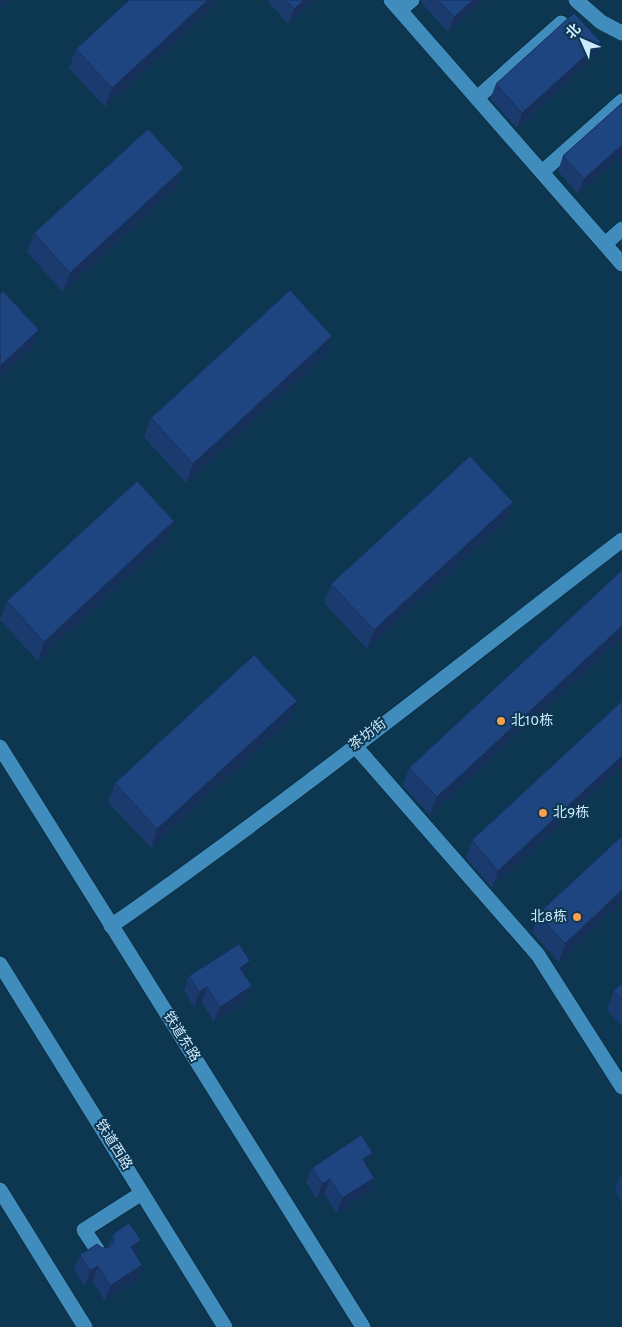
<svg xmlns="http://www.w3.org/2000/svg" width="622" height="1327" viewBox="0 0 622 1327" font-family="Overpass,'Noto Sans SC',sans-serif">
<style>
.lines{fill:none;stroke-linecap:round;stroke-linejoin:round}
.minor-casing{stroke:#051d2c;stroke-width:16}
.tertiary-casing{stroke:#051d2c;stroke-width:16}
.minor{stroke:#408dbd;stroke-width:15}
.tertiary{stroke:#408dbd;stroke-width:15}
.wall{fill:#1b3b6f}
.shaded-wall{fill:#16305a}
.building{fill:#1f4581;stroke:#16305a}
.poi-dot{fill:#fa9f4f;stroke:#0d3750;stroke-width:2}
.labels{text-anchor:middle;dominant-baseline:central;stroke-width:4;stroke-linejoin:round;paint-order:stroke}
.poi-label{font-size:14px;fill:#cce9fd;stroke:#0d3750;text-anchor:start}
.street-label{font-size:14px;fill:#cce9fd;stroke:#0d3750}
</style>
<rect width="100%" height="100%" fill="#0d3750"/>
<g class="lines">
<g class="minor-casing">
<g id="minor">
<polyline points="391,0 622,264"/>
<polyline points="576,0 601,22 622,33"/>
<polyline points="400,10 412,0"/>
<polyline points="477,98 561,23"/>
<polyline points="542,172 622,101"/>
<polyline points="605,244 622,229"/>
<polyline points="355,746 538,955 622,1087"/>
<polyline points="0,747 363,1327"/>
<polyline points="0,964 225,1327"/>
<polyline points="0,1190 85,1327"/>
<polyline points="100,1254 84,1230 142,1193"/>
</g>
</g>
<g class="tertiary-casing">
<path id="tertiary" d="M111 926C286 804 453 670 622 540"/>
</g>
<use href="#minor" class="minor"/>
<use href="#tertiary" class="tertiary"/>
</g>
<g class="wall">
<polygon points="267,0 315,0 288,24"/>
<polygon points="422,0 484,0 448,32 421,2"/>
<polygon points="212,9 105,107 69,68 76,49"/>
<polygon points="595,57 517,128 490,99 496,84"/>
<polygon points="622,103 622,155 578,194 558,171 563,156"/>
<polygon points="177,187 63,292 27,252 34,233"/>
<polygon points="622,237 622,246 620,243"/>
<polygon points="332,336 325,355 186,483 144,437 151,418"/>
<polygon points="513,502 506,521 367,649 324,603 331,584"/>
<polygon points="167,540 38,661 0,620 7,601"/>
<polygon points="622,570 622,638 430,815 403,786 409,768"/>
<polygon points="622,701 492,888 466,858 472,840"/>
<polygon points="290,720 151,848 108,802 115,783"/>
<polygon points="622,836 622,902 559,962 532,932 538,914"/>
<polygon points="245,975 246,1001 214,1022 202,1002 194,1007 184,991 189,976"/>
<polygon points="622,983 622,1026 607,1010 614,991"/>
<polygon points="367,1167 374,1178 369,1192 337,1213 324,1194 317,1199 306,1183 312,1168"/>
<polygon points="622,1175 622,1202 615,1191 620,1176"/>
<polygon points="113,1234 136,1255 137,1280 105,1301 92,1281 85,1286 74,1270 80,1255 102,1248 108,1247"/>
</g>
<g class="shaded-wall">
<polygon points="0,0 8,0 0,7"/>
<polygon points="208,0 216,0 212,9 105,107 112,88"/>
<polygon points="304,0 315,0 288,24 294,9"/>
<polygon points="473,0 484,0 448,32 454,17"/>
<polygon points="601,42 595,57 517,128 522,113"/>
<polygon points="622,145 622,155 578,194 584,179"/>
<polygon points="184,168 177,187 63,292 70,273"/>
<polygon points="39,330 32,349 0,379 0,366"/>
<polygon points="332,336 325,355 186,483 193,464"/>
<polygon points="513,502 506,521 367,649 374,630"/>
<polygon points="174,521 167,540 38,661 44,642"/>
<polygon points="622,626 622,638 430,815 437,797"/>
<polygon points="297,701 290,720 151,848 157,829"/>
<polygon points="622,756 622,767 492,888 498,871"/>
<polygon points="622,890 622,902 559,962 565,944"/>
<polygon points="250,961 244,976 240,968"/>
<polygon points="252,986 246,1001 214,1022 220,1007"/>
<polygon points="207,987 202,1002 194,1007 199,992"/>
<polygon points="373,1153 367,1168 363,1159"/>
<polygon points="374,1178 369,1192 337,1213 342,1198"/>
<polygon points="330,1179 324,1194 317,1199 322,1184"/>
<polygon points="141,1240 135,1255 131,1247"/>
<polygon points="142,1265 137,1280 105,1301 110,1286"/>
<polygon points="98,1266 92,1281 85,1286 90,1271"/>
</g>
<g class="building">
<polygon points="129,0 208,0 112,88 76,49"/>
<polygon points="286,0 304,0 294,9"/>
<polygon points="438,0 473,0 454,17"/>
<polygon points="574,13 601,42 522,113 496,84"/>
<polygon points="622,103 622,145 584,179 563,156"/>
<polygon points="148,129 184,168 70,273 34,233"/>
<polygon points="290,290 332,336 193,464 151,418"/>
<polygon points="3,291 39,330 0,366 0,294"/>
<polygon points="470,456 513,502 374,630 331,584"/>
<polygon points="137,481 174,521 44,642 7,601"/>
<polygon points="622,570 622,626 437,797 409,768"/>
<polygon points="254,655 297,701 157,829 115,783"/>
<polygon points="622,701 622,756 498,871 472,840"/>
<polygon points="622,836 622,890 565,944 538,914"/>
<polygon points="239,944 250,961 240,968 252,986 220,1007 207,987 199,992 189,976"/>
<polygon points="622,983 622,1000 614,991"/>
<polygon points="361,1135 373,1153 363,1159 374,1178 342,1198 330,1179 322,1184 312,1168"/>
<polygon points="129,1223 141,1240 131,1247 142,1265 110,1286 98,1266 90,1271 80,1255 97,1244 102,1248 110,1247 114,1243 113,1234"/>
</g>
<g class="poi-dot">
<circle cx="501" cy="721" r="5"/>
<circle cx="543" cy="813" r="5"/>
<circle cx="577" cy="917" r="5"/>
</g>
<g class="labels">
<g class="poi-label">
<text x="511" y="721">北10栋</text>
<text x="553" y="813">北9栋</text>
<text x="567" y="917" text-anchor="end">北8栋</text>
</g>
<g class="street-label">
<text transform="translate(368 735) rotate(-37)">茶坊街</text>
<text transform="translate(181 1037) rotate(58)">铁道东路</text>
<text transform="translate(113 1145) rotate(58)">铁道西路</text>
</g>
</g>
<g transform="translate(582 40) rotate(315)" stroke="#0d3750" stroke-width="4" paint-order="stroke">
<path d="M0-4L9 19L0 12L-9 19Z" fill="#cce9fd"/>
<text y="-8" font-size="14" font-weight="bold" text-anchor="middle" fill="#cce9fd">北</text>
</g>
</svg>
